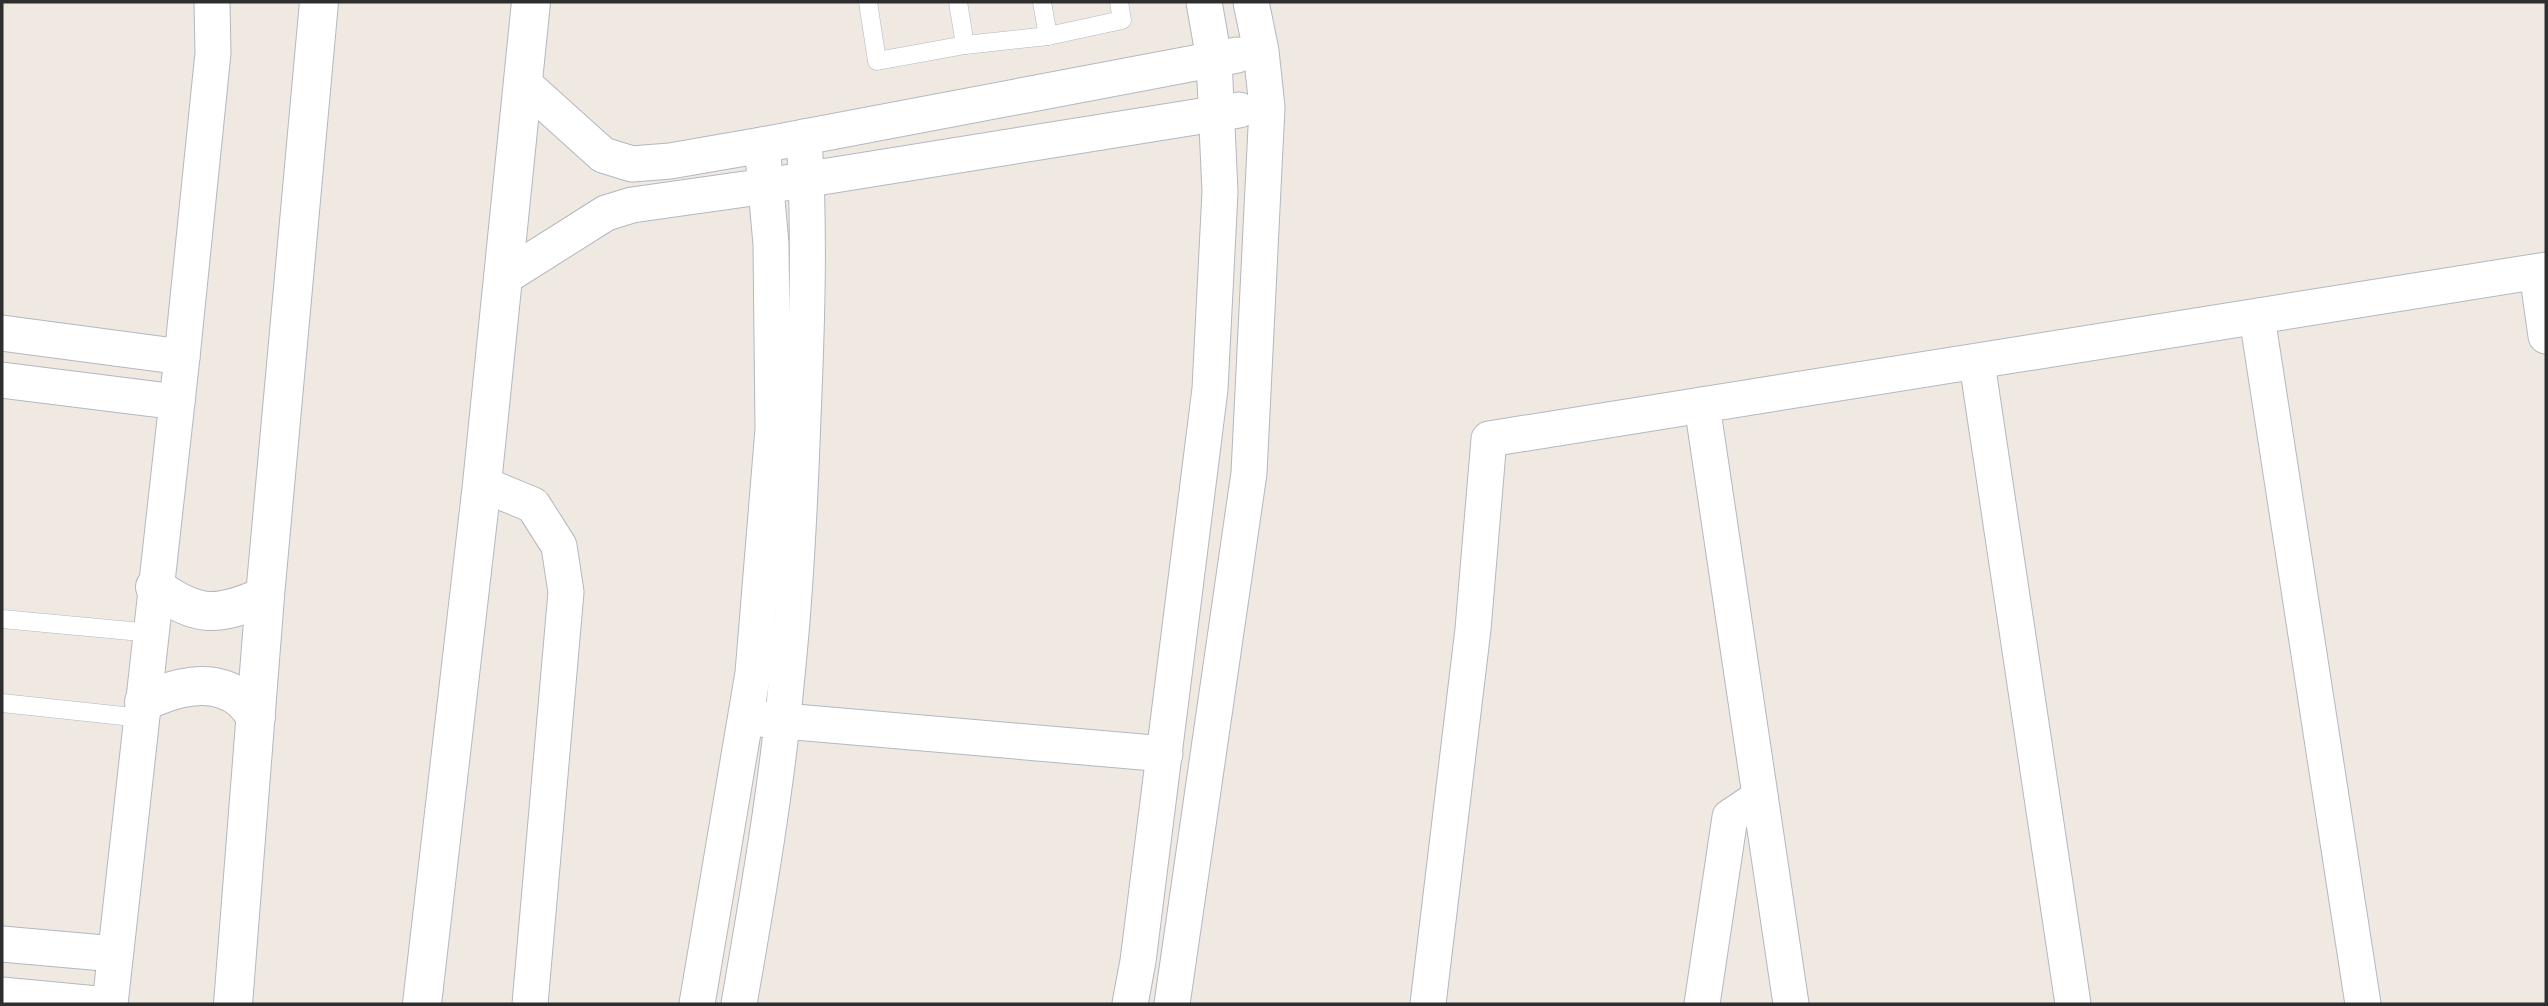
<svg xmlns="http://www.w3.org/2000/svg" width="2548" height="1006" viewBox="0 0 2548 1006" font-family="Manrope,sans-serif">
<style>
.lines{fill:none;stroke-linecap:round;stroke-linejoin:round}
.service-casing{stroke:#b4b7c1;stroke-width:19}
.minor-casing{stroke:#b4b7c1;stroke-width:37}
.secondary-casing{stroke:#b4b7c1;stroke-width:40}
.service{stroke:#fff;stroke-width:18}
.minor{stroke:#fff;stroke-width:35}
.secondary{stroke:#fff;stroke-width:38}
</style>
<rect width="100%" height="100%" fill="#efe9e1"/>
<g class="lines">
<g class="service-casing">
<g id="service">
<polyline points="868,2 877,61 965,45 958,2"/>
<polyline points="1048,36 1122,20 1119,2"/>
<polyline points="965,45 1048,36 1042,2"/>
<polyline points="2,619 152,633"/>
<polyline points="2,703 142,718"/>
</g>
</g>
<g class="minor-casing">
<g id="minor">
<polyline points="523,83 603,155 632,164 670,161 762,145 1237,55"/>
<polyline points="2537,272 2546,336"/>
<polyline points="503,278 606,213 632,205 766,186 1239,110"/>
<polyline points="2257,317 2363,1004"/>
<polyline points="2,333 182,357"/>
<polyline points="1977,363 2073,1004"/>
<polyline points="2,380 177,402"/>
<polyline points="1702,405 1791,1004"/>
<polyline points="482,484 533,505 559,546 566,592 530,1004"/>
<polyline points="760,719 1165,754"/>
<polyline points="2,944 115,954"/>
<polyline points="2,995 97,1004"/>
<polyline points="110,1004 182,357 213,53 212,2"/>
<polyline points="697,1004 753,673 773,429 771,244 762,145"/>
<path d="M739 1004C758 895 777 786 787 675 796 589 800 503 803 417 807 324 810 230 804 137"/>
<polyline points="1130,1004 1138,961 1210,389 1220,192 1214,59 1204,2"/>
<polyline points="1172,1004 1249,473 1267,107 1261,51 1251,2"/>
<polyline points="1428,1004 1473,629 1489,439 2546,270"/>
<polyline points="1702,1004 1730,817 1760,797"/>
</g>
</g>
<g class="secondary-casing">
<g id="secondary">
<path d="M155 587C198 618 217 617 265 596"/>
<path d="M144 702C172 688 212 676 241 699 246 703 251 710 256 716"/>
<polyline points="233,1004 265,596 319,2"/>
<polyline points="422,1004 482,484 531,2"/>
</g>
</g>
<use href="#service" class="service"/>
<use href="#minor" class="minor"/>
<use href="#secondary" class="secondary"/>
</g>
<rect width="2548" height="1006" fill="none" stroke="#2e2e2e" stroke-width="7"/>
</svg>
